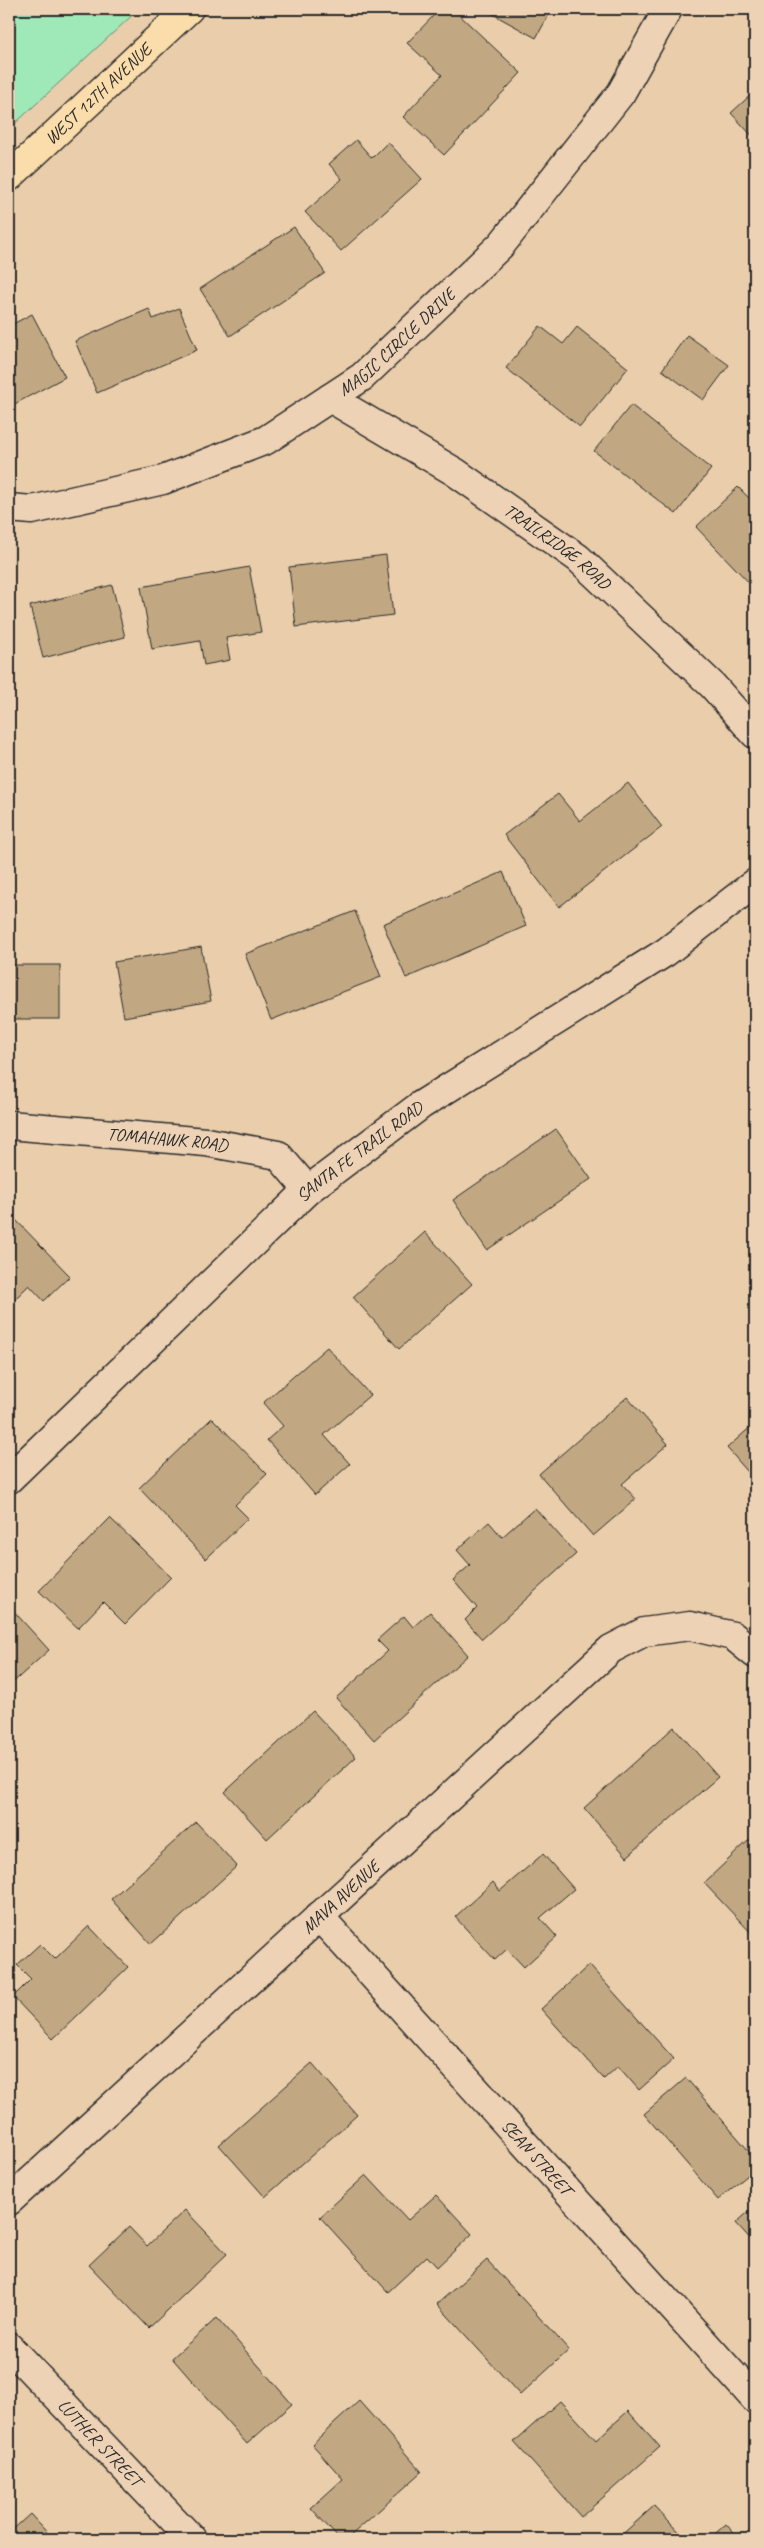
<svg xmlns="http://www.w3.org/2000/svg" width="764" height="2548" viewBox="0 0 764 2548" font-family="Caveat,sans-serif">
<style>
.green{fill:#9fe9b8;stroke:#658a72}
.building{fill:#c1a882;stroke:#2b2b2b}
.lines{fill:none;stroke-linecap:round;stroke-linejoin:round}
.minor-casing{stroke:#2b2b2b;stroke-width:31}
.major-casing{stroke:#2b2b2b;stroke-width:31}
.minor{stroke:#eed2b5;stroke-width:28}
.major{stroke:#fbddab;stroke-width:28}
.labels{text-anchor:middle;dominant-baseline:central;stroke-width:5;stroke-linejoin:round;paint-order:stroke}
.street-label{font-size:18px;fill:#2b2b2b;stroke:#eed2b5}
</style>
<rect width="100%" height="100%" fill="#eaceab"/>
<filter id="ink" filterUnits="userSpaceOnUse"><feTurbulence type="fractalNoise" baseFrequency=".02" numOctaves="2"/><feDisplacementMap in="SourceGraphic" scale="10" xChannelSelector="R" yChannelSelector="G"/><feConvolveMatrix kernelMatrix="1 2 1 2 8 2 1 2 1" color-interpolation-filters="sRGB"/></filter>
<g filter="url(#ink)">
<polygon class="green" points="9,9 139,9 9,129"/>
<g class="building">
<polygon points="440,9 453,9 521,73 444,155 403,117 442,75 407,43"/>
<polygon points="491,9 552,9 536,38 489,12"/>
<polygon points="755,91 755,139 731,113"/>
<polygon points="356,140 372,158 388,142 422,179 341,251 305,212 342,179 329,164"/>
<polygon points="294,227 325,273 230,336 200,289"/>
<polygon points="179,308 197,350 97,393 75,341 149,309 153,319"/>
<polygon points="32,314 65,377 9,407 9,326"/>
<polygon points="540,326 563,344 577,327 628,368 580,427 506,368"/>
<polygon points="687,335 729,365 703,400 662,370"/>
<polygon points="631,405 711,469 676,514 594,451"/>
<polygon points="738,487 755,504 755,589 696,527"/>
<polygon points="386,555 393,615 296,627 289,567"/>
<polygon points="249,567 261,632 226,638 230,660 204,665 200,641 152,649 141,587"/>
<polygon points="112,585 125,637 43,658 30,606"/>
<polygon points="628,783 662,827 559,907 504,835 558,794 580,821"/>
<polygon points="503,872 526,926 406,978 383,924"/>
<polygon points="355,911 381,977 271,1020 245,954"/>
<polygon points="201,947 211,1001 124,1017 114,962"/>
<rect x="9" y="965" width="51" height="54"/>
<polygon points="556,1129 591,1179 487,1250 453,1200"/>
<polygon points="14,1218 70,1276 44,1301 29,1285 9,1305 9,1223"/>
<polygon points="425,1232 472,1284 399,1349 353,1297"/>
<polygon points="327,1347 370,1395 324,1435 350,1464 315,1495 267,1440 283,1426 263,1403"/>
<polygon points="627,1397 668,1444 622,1484 636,1499 593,1536 539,1474"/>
<polygon points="212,1418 267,1474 235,1505 248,1518 206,1559 139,1488"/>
<polygon points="755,1423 755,1480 727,1448"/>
<polygon points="535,1508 576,1554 482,1639 465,1620 477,1608 453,1580 470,1565 457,1550 489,1522 502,1537"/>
<polygon points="110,1518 171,1577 125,1624 103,1602 78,1628 39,1591"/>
<polygon points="9,1606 49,1650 9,1686"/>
<polygon points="430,1612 468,1655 374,1740 336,1698 388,1651 377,1640 404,1616 413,1627"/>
<polygon points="313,1711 356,1757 267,1839 225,1792"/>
<polygon points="674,1727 718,1777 627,1857 584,1808"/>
<polygon points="196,1822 237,1866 151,1944 111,1899"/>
<polygon points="750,1839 755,1845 755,1937 704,1883"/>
<polygon points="543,1854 574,1889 540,1918 557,1937 524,1967 507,1949 495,1960 455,1917 493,1882 500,1891"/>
<polygon points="89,1926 128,1967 53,2039 13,1997 31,1979 17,1965 40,1944 55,1959"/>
<polygon points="589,1965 674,2059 639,2090 618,2066 604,2079 541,2009"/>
<polygon points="312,2063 357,2115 265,2197 219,2145"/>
<polygon points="686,2078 755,2158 755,2169 718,2200 644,2114"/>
<polygon points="366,2175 408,2220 436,2195 472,2234 437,2267 427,2256 388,2292 320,2217"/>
<polygon points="755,2206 755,2244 736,2223"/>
<polygon points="185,2210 227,2254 149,2328 89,2265 129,2227 147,2246"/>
<polygon points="487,2260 569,2350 520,2395 437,2304"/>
<polygon points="217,2318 292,2404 247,2444 172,2358"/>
<polygon points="359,2401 422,2472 347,2539 339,2539 311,2508 343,2479 312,2444"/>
<polygon points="560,2401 596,2440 628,2411 660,2447 581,2517 514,2442"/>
<polygon points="654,2506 685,2539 617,2539"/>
<polygon points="30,2514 53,2539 9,2539 9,2533"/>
<polygon points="726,2524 739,2539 709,2539"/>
</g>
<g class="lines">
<g class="minor-casing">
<g id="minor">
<path id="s1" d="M330 398 455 472 578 558 713 686 755 734"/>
<path id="s2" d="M9 508 32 510 163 480 266 440 362 377 501 245 621 93 668 9"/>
<path id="s3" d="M9 1125 206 1142 278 1155 308 1190"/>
<path id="s4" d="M9 1479 308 1190 421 1105 666 952 755 883"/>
<path id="s5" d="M319 1916 755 2399"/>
<path id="s6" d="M9 2201 611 1649 644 1632 690 1626 733 1636 755 1654"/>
<path id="s7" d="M9 2347 192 2539"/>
</g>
</g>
<g class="major-casing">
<g id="major">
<path id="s8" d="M9 177 189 9"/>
</g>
</g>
<use href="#minor" class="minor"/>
<use href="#major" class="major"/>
</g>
</g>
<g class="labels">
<g class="street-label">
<text stroke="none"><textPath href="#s8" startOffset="122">WEST 12TH AVENUE</textPath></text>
<text stroke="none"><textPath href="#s2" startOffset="432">MAGIC CIRCLE DRIVE</textPath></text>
<text stroke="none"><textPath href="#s1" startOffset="272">TRAILRIDGE ROAD</textPath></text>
<text stroke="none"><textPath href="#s3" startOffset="159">TOMAHAWK ROAD</textPath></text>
<text stroke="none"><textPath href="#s4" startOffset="480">SANTA FE TRAIL ROAD</textPath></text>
<text stroke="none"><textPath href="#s6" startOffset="450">MAVA AVENUE</textPath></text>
<text stroke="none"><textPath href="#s5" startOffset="325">SEAN STREET</textPath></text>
<text stroke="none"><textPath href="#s7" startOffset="132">LUTHER STREET</textPath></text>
</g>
</g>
<rect width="764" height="2548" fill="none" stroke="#eed2b5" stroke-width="30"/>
<rect x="15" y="15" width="734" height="2518" fill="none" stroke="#2b2b2b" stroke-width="2" filter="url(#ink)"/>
</svg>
